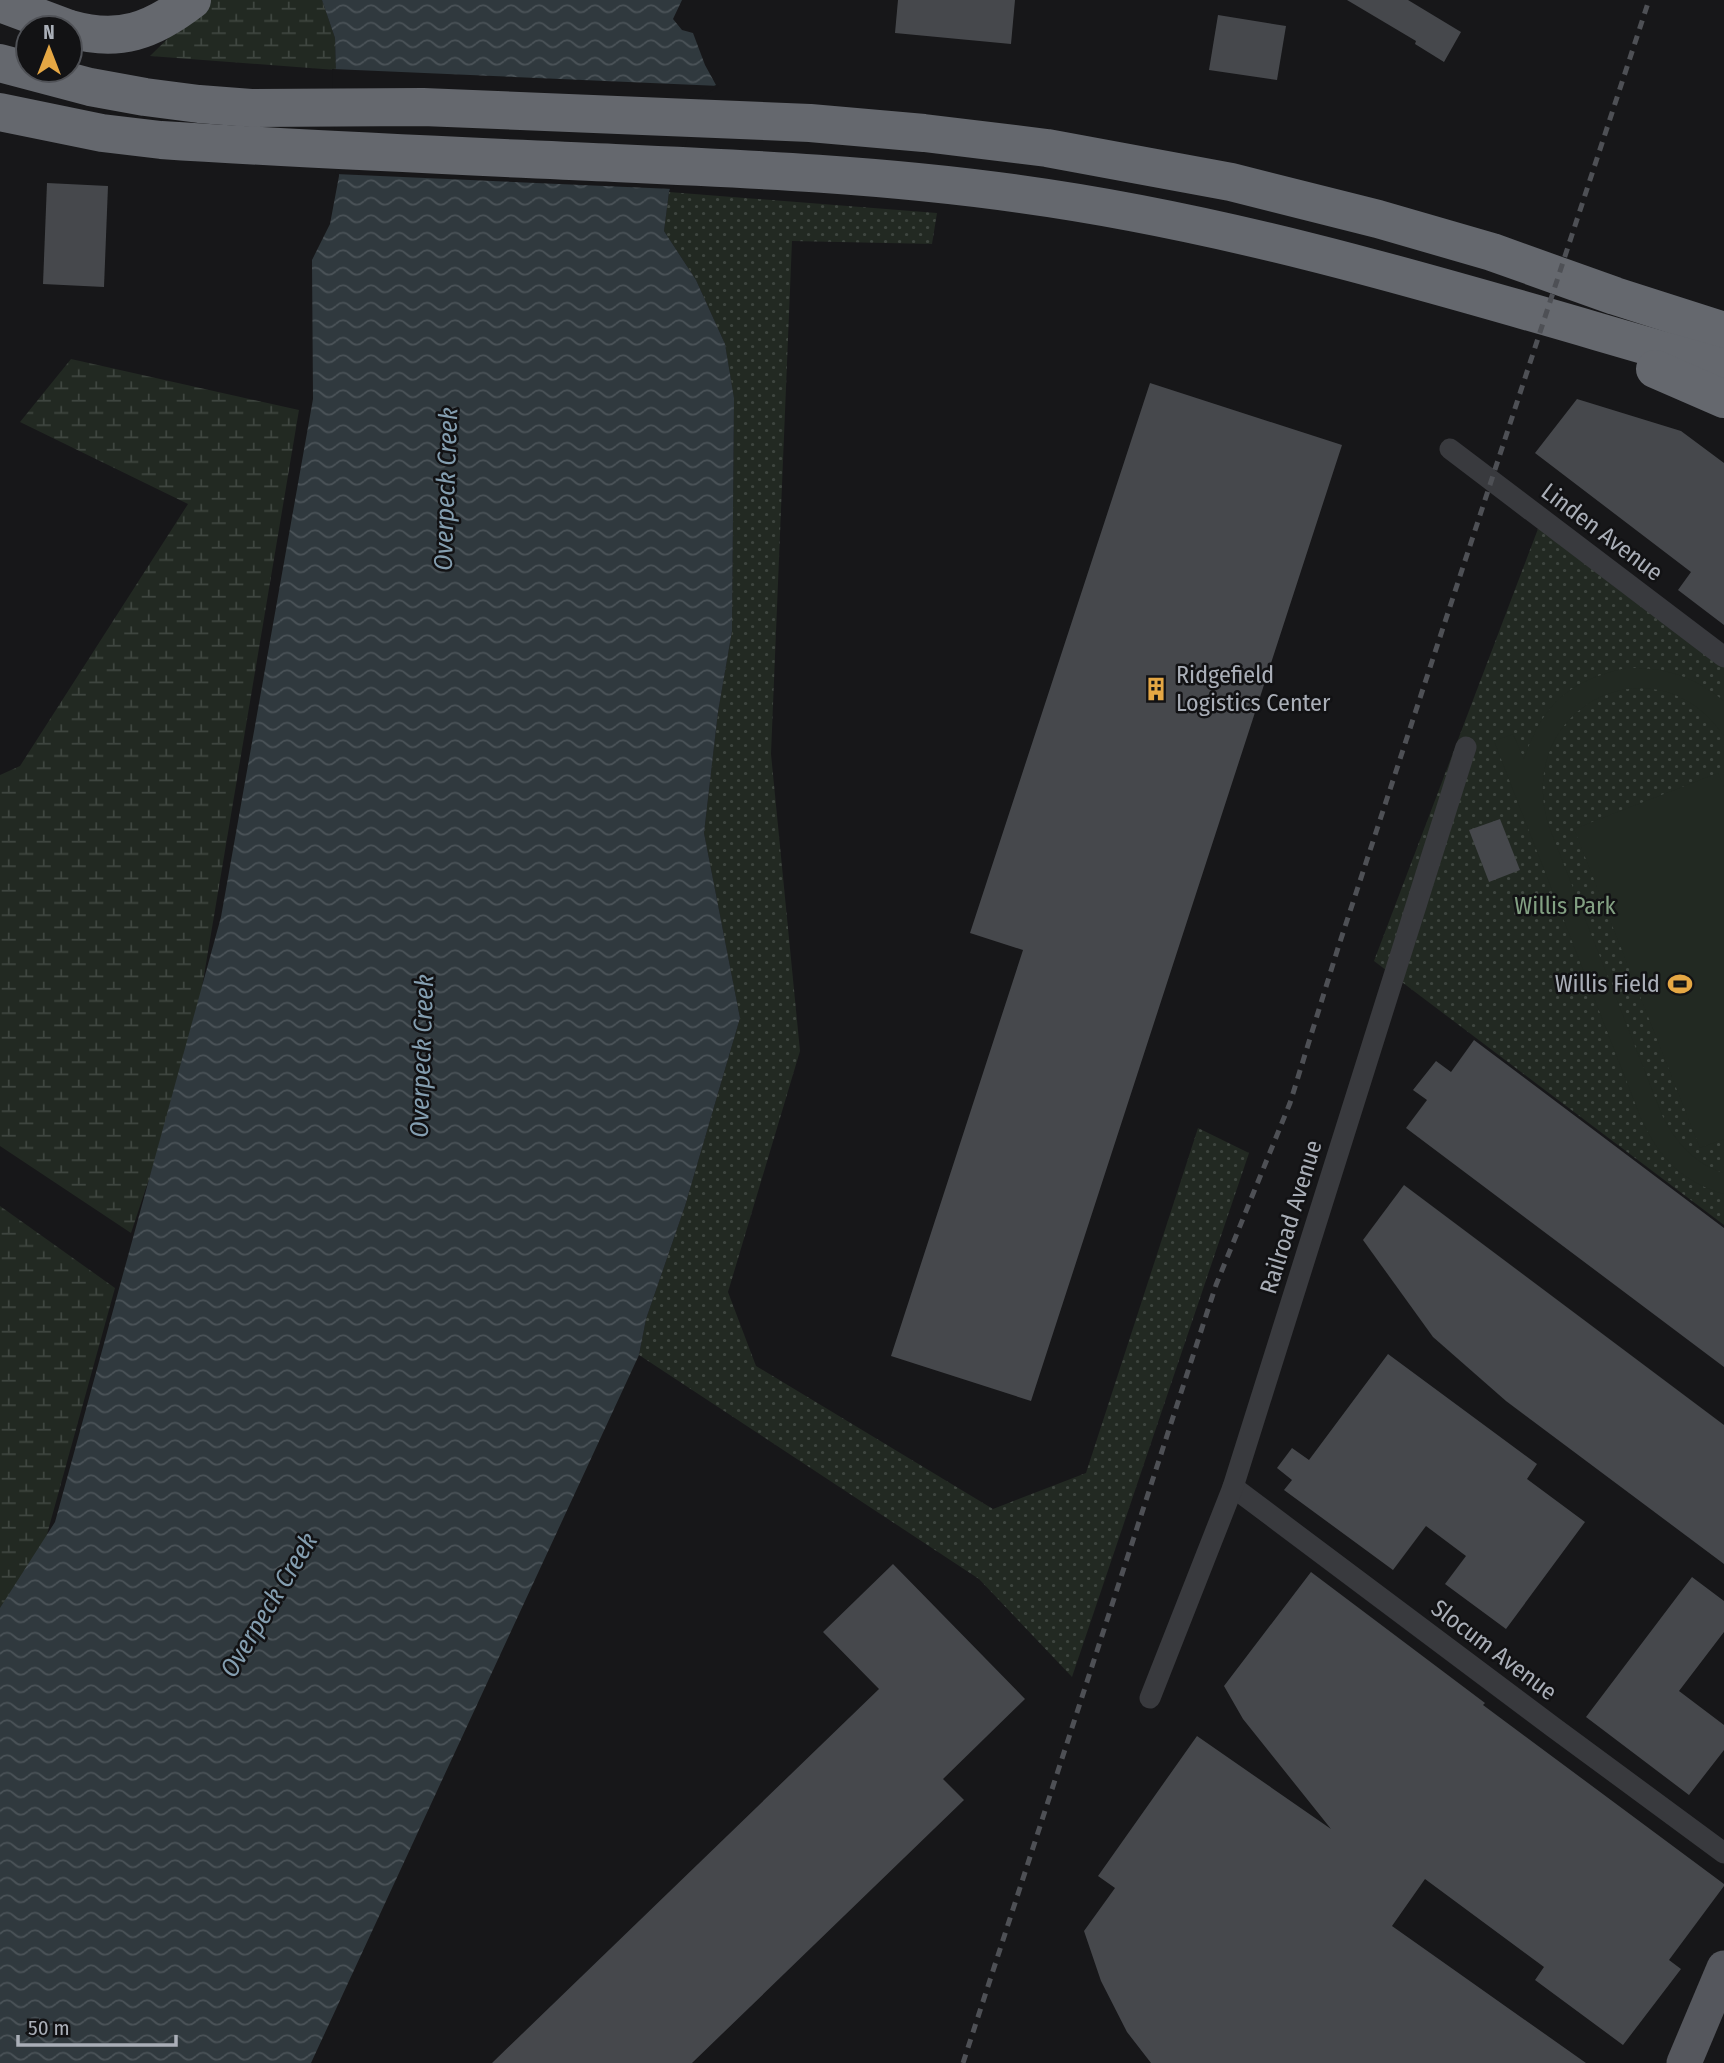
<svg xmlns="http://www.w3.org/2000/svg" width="1724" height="2063" viewBox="0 0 1724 2063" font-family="'Fira Sans Condensed',sans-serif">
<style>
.green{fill:url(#green-dots)}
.wetland{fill:url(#wetland-marsh)}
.pitch{fill:#222922}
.water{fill:url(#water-waves)}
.pier{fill:#171719}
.building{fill:#46484c}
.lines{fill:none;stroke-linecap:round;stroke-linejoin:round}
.minor{stroke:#393a3e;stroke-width:21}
.primary{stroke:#55575d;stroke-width:35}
.motorway{stroke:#65686e;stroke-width:38}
.rail{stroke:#4e5055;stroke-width:5;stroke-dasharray:9 7;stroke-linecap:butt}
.labels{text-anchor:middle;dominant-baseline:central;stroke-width:5;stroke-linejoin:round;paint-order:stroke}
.street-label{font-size:24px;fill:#aaafb8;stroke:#121214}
.poi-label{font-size:24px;fill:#aaafb8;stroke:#121214;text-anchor:start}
.park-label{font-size:24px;fill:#83a183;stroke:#121214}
.water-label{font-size:26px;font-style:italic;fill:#849eb0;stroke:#121214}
</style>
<defs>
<pattern id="green-dots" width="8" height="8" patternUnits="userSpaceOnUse" patternTransform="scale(1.75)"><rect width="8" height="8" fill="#222922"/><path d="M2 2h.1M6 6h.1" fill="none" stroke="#3f4640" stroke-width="1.8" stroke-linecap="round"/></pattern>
<pattern id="wetland-marsh" width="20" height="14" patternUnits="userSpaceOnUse" patternTransform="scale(1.75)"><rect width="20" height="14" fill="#222922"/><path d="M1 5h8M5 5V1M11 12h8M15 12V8" fill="none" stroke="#3f4640"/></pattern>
<pattern id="water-waves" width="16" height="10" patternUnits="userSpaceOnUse" patternTransform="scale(1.75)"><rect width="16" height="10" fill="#30393e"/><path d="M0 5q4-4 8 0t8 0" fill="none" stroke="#4b5358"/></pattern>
</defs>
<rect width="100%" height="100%" fill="#171719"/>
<g class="green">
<polygon points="669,192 937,213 932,244 792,241 771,754 800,1051 728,1292 756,1366 993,1509 1086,1473 1198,1128 1249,1153 1072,1677 979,1579 639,1355 646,1319 685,1206 740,1018 704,833 718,712 732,631 734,398 725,344 696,280 664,231"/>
<polygon points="1544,513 1724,653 1724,1225 1374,961"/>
</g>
<g class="wetland">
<polygon points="207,0 322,0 335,38 336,70 150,56"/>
<polygon points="71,359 299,410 191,1053 131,1233 0,1146 0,775 20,766 188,504 20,422"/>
<polygon points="0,1206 115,1288 41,1556 0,1609"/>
</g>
<g class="pitch">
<path d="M1626 668C1666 667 1693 676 1724 701V736C1656 636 1514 706 1548 824L1662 1115C1675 1142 1695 1164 1724 1173V1194C1683 1182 1661 1160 1642 1121L1494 741 1513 734 1524 759C1543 704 1568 681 1626 668Z"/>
<polygon points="1718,773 1724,787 1724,1139 1700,1148 1574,829"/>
</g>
<polygon class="water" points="322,0 682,0 673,19 682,30 693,33 705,65 716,85 696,95 669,192 664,231 696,280 725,344 734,398 732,631 718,712 704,833 740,1018 685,1206 646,1319 639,1355 311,2063 0,2063 0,1608 55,1522 221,917 313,399 312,260 330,224 339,176 335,38"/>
<polygon class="pier" points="332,69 719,86 699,98 673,189 336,174"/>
<g class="building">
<polygon points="898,0 1015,0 1011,44 895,33"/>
<polygon points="1347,0 1408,0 1461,32 1444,62 1415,44 1416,41"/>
<polygon points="1218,15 1286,26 1277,80 1209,70"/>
<polygon points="47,183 108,186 104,287 43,284"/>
<polygon points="1150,383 1342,445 1031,1401 891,1356 1023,950 970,933"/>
<polygon points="1577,399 1681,431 1724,463 1724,625 1678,590 1691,572 1535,453"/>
<polygon points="1500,819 1520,870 1489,882 1469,830"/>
<polygon points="1474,1040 1724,1228 1724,1367 1406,1128 1427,1100 1413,1090 1436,1061 1451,1072"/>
<polygon points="1404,1185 1724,1425 1724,1564 1506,1401 1433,1337 1363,1240"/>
<polygon points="1388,1354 1537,1464 1527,1479 1585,1522 1506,1629 1445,1584 1466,1556 1426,1526 1393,1570 1284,1490 1292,1480 1277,1468 1292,1448 1309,1460"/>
<polygon points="893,1564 1025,1699 943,1779 964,1800 692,2063 492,2063 879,1689 823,1632"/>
<polygon points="1311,1572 1485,1703 1483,1705 1724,1884 1724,1886 1669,1960 1681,1969 1623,2045 1535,1980 1544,1967 1425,1879 1392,1926 1586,2063 1151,2063 1127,2032 1101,1981 1084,1931 1115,1888 1098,1876 1197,1736 1331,1829 1243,1719 1224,1686"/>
<polygon points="1692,1577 1724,1601 1724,1632 1679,1691 1724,1725 1724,1750 1689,1795 1586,1717"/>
</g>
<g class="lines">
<g class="minor">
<polyline points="1450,449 1724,657"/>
<polyline points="1233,1487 1553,1727 1724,1853"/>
<polyline points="1150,1698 1233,1487 1466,747"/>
</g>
<polyline class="primary" points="1684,2063 1724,1968"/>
<g class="motorway">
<polyline points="0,3 67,28"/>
<path d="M70 29C119 43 152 31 192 0"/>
<polyline points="0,63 90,87 145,97 199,104 251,108 423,107 810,123 924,133 1047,148 1231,182 1378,219 1492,252 1615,296 1724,331"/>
<path d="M0 112 102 133 161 140C312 150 464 156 615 163 751 169 886 175 1020 194 1261 227 1491 302 1724 368"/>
<polyline points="1655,369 1724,399"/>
</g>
<polyline class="rail" points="963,2063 1216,1285 1290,1103 1338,948 1649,0"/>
</g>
<defs>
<g id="building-bare" transform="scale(1.89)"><path d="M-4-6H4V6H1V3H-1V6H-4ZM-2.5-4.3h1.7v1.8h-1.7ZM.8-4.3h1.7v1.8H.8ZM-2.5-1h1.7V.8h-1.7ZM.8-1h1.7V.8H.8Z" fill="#e5a744" stroke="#121214" stroke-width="2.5" paint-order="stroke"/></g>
<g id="stadium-bare" transform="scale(1.89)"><path d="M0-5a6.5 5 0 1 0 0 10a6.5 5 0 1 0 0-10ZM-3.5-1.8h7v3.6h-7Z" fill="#e5a744" stroke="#121214" stroke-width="2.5" paint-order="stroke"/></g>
</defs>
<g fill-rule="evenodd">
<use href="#building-bare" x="1156" y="689"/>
<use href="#stadium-bare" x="1680" y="984"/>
</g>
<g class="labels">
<g class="street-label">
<text transform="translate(1602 532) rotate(37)">Linden Avenue</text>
<text transform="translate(1291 1217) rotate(-73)">Railroad Avenue</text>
<text transform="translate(1494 1650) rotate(37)">Slocum Avenue</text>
</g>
<g class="poi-label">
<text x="1176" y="675">Ridgefield<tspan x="1176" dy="28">Logistics Center</tspan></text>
<text x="1660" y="984" text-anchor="end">Willis Field</text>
</g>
<g class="park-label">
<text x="1565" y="906">Willis Park</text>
</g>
<g class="water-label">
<text transform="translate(446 489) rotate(-88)">Overpeck Creek</text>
<text transform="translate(422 1056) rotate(-88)">Overpeck Creek</text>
<text transform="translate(269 1605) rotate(-59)">Overpeck Creek</text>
</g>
</g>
<g transform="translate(49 49)"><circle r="33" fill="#121214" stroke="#4f5156" stroke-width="2"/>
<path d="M0-5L12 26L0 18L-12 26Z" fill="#e5a744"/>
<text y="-10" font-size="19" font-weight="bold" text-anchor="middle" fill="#aaafb8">N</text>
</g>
<path d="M18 2035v10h158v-10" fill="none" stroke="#aaafb8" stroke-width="3.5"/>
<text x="28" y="2035" font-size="21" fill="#aaafb8" stroke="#121214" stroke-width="5" paint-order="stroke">50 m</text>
</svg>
